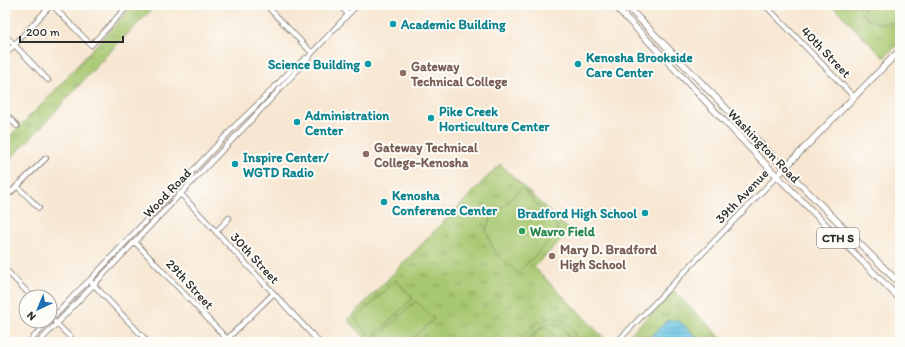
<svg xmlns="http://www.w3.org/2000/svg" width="905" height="347" viewBox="0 0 905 347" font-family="Itim,sans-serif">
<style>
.grass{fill:url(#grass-tufts);stroke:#69794e}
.pitch{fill:#a7c770;stroke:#69794e}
.water{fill:url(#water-rules);stroke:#487888}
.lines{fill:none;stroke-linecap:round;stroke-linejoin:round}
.minor-casing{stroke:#726c65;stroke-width:6}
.major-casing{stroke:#726c65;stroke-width:7}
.minor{stroke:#fff;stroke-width:4.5}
.major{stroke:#fff;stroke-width:5.5}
.culture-dot{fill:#0f9aa8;stroke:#fdfcf7;stroke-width:1.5}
.education-dot{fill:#8d6e63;stroke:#fdfcf7;stroke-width:1.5}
.leisure-dot{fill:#2e9e5b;stroke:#fdfcf7;stroke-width:1.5}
.labels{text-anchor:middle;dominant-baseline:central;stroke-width:4;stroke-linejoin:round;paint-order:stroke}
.shield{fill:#fdfcf7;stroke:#6a6a68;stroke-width:1}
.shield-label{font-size:12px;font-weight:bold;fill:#2b2b2b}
.culture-label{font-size:13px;font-weight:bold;fill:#0d838f;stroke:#fdfcf7;text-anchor:start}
.street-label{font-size:13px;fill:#2b2b2b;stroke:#fdfcf7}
.education-label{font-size:13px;font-weight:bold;fill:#785e54;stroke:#fdfcf7;text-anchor:start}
.leisure-label{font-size:13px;font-weight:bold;fill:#27864d;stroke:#fdfcf7;text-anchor:start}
</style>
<defs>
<pattern id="grass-tufts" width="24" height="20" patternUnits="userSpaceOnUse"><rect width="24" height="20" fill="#a7c770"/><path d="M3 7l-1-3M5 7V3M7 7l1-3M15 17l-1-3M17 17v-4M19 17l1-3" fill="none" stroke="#88a25c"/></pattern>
<pattern id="water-rules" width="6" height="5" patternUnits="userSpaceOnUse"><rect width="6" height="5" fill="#66c4e4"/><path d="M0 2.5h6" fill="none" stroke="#549fb9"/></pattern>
</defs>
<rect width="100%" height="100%" fill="#fdfcf7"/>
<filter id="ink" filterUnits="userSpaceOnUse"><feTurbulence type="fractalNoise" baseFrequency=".025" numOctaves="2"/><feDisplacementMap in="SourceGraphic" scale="8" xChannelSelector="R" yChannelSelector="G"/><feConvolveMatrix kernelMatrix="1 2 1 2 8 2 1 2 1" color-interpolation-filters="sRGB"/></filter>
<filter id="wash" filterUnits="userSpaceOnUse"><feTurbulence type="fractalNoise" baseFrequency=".012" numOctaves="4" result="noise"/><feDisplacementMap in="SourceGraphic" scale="16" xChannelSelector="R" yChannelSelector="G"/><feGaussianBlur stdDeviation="0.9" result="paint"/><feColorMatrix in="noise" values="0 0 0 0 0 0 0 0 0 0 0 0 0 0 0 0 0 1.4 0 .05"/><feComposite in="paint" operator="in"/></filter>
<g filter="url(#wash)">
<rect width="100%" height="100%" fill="#f7e6d1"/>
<g class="grass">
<polygon points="134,5 156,5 107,55 30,139 5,164 5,141 52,94 97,44"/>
<polygon points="832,5 900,5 900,42 884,58"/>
<polygon points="500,164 570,231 534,267 608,342 369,342 348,320"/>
<polygon points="673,290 725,342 623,342"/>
</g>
<g class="pitch">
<path d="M867 5H898L900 7V19C885 27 872 24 860 13Z"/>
<polygon points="522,188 556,225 557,234 517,273 493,249 486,229 491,218"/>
<polygon points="396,280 413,298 372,338 355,320"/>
<polygon points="416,301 434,319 409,342 377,342 375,340"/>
<path d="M550 318C564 318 575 328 576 342H570C569 328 555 318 542 326 536 330 531 337 525 342H518L538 322Z"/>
<polygon points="544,326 561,342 528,342"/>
</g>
<polygon class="water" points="668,320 678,320 702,342 645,342"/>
</g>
<g filter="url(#ink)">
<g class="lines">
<g class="minor-casing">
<g id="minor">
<polyline points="52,5 91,45 129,5"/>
<polyline points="266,5 312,53"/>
<polyline points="339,5 348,14"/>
<polyline points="765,5 854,97"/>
<polyline points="5,35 48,80"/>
<polyline points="5,55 51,5"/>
<polyline points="5,113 17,126"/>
<polyline points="17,186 39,208"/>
<polyline points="180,193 319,342"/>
<polyline points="5,198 46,158"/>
<polyline points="216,232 229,218"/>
<polyline points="135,242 227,339 228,342"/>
<polyline points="5,269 32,297"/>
<polyline points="92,283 148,342"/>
<path d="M50 320C64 308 75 292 90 280L234 127 256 106 291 70 306 58"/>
<polyline points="55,322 75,342"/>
<polyline points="227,339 273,294"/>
<polyline points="29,342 49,321"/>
<polyline points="39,342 254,117 303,64 312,53 357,5"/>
<polyline points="617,342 777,176"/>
</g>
</g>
<g class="major-casing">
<g id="major">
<polyline points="614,5 771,170 900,299"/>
<polyline points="626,5 784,168 900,284"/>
<polyline points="777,176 900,50"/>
</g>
</g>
<use href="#minor" class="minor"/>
<use href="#major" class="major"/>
</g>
</g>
<g class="culture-dot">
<circle cx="393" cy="24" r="4"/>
<circle cx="368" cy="64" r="4"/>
<circle cx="578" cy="64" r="4"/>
<circle cx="431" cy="118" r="4"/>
<circle cx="297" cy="122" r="4"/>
<circle cx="235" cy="164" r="4"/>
<circle cx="384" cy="202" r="4"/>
<circle cx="645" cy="213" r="4"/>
</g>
<g class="education-dot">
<circle cx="403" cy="73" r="4"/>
<circle cx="366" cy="154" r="4"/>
<circle cx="552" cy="256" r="4"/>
</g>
<circle class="leisure-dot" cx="522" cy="231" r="4"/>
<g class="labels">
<rect class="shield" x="817" y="228" width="42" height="20" rx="3"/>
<g class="shield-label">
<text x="838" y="238">CTH S</text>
</g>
<g class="culture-label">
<text x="401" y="24">Academic Building</text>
<text x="586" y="57">Kenosha Brookside<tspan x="586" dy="15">Care Center</tspan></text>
<text x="360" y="64" text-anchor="end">Science Building</text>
<text x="439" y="111">Pike Creek<tspan x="439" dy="15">Horticulture Center</tspan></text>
<text x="305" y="115">Administration<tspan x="305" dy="15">Center</tspan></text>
<text x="243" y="157">Inspire Center/<tspan x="243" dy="15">WGTD Radio</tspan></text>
<text x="392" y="195">Kenosha<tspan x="392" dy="15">Conference Center</tspan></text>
<text x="637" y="213" text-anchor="end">Bradford High School</text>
</g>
<g class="street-label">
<text transform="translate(826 52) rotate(46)">40th Street</text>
<text transform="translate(764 146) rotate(46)">Washington Road</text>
<text transform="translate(167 193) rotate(-46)">Wood Road</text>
<text transform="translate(742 196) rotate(-46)">39th Avenue</text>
<text transform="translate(255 258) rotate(47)">30th Street</text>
<text transform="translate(190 284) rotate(47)">29th Street</text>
</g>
<g class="education-label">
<text x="411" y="66">Gateway<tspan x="411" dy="15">Technical College</tspan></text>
<text x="374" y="147">Gateway Technical<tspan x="374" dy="15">College-Kenosha</tspan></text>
<text x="560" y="249">Mary D. Bradford<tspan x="560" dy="15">High School</tspan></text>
</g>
<g class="leisure-label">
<text x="530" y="231">Wavro Field</text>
</g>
</g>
<rect width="905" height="347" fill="none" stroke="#fdfcf7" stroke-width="20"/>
<g transform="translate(38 309) rotate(224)"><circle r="19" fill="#fdfcf7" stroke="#a9a8a5"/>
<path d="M0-3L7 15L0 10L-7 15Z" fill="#1f6fb2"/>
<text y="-6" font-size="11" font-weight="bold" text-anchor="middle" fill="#2b2b2b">N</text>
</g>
<path d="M20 36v6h103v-6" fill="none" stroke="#2b2b2b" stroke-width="2"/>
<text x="26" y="36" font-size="12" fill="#2b2b2b" stroke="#fdfcf7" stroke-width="3" paint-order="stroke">200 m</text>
</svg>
